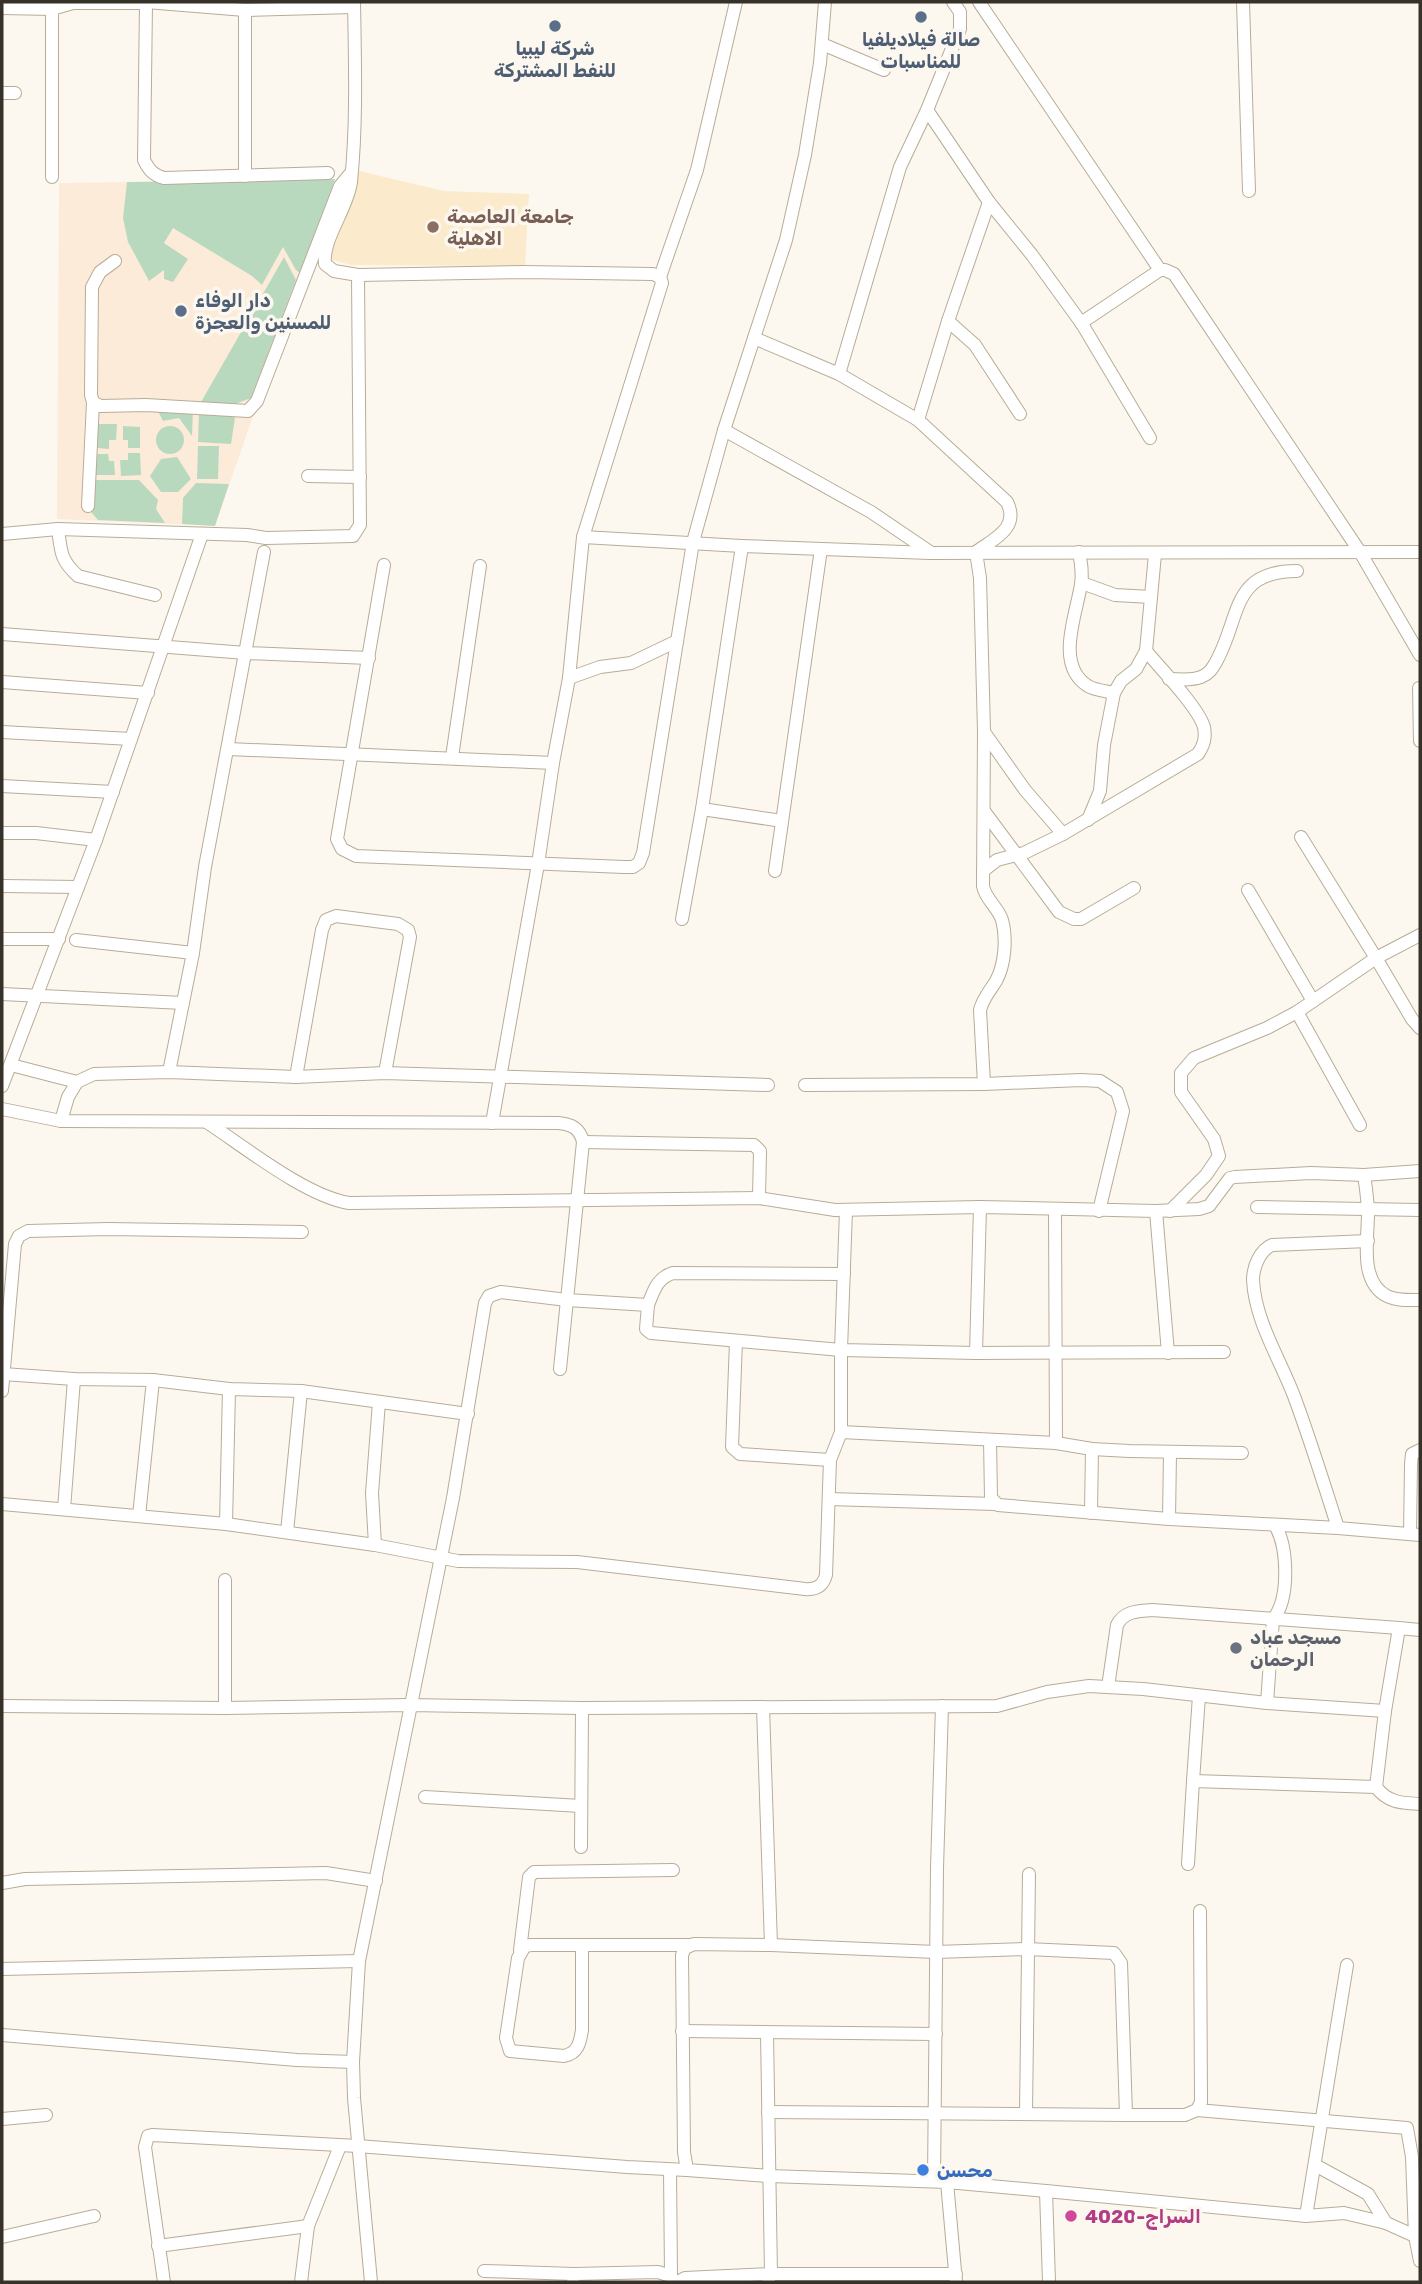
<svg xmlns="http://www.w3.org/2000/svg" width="1422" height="2284" viewBox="0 0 1422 2284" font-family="Rubik,Vazirmatn,sans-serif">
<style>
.built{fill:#fbeacc}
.medical{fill:#fdebda}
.green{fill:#b9d9bf}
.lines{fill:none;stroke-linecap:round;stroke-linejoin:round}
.minor-casing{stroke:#b8ac97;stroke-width:14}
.minor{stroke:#fff;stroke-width:12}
.service-dot{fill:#5c6f8a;stroke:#fdf8ef;stroke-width:2.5}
.education-dot{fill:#8d6e63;stroke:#fdf8ef;stroke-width:2.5}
.worship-dot{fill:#6b7280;stroke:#fdf8ef;stroke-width:2.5}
.shop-dot{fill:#3f7fe0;stroke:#fdf8ef;stroke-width:2.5}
.hotel-dot{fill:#d1479c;stroke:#fdf8ef;stroke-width:2.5}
.labels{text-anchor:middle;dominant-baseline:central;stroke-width:7;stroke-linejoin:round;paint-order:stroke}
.service-label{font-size:19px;font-weight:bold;fill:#4e5e75;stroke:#fdf8ef}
.education-label{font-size:19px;font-weight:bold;fill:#785e54;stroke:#fdf8ef;text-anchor:start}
.worship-label{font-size:19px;font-weight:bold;fill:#5b616d;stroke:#fdf8ef;text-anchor:start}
.shop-label{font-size:19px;font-weight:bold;fill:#366cbe;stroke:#fdf8ef;text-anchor:start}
.hotel-label{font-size:19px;font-weight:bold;fill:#b23c85;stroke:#fdf8ef;text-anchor:start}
</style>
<rect width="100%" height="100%" fill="#fdf8ef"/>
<polygon class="built" points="355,170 444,191 529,194 525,266 351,265 329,259"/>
<polygon class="medical" points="335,179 215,526 57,519 59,183"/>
<g class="green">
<polygon points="335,179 302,275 296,270 283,247 262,285 252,276 173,228 164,243 188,259 173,282 164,279 164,270 149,281 128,242 123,218 127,182"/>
<polygon points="284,257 296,280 251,398 235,404 201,402"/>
<polygon points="156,407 193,410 192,436 179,418 163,421"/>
<polygon points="199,410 236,411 231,444 198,442"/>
<polygon points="96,424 117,424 116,440 109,440 109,449 97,448"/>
<polygon points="123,426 140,427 140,448 128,448 128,440 123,440"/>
<circle cx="170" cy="440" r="14"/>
<polygon points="198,446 219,446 218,479 197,479"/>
<polygon points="128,453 140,453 141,475 121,476 120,460 128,460"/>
<polygon points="95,454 108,454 109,461 114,461 115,475 95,475"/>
<polygon points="177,457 191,479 178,492 161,492 150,476 161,459"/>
<polygon points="94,480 139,480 158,500 156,509 165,523 98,520 91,512"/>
<polygon points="196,483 229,484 215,526 182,524 183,498"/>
</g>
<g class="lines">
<g class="minor-casing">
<g id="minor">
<polyline points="146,2 245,10 354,7"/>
<path d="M354 2C355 62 357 122 351 182 348 208 322 239 325 264L334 271 358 275 524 272 653 274 660 277 662 283 583 537 569 678 553 763 538 864 492 1123"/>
<polyline points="979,2 1160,270"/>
<polyline points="1243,2 1249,191"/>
<polyline points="2,8 52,9"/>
<polyline points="822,44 884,70"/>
<polyline points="2,93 15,93"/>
<polyline points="927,110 989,202 1032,255 1082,324 1150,438"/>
<polyline points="245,176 245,10"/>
<path d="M52 177V9L73 3H146L144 160C149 170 153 175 164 178L328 173"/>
<polyline points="115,261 100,272 92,287 91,395 93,402 100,406 146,405 248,411 257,401 340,186 350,174"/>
<polyline points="660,277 697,170 736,2"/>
<polyline points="948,321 975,345 1020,414"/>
<polyline points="1081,323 1160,270 1165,270 1174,274 1360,552 1420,655"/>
<path d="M754 338 839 374 918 420 1007 502C1020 528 994 539 976 552L980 578 984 732 983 886C985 899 998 907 1002 920 1007 938 1005 965 996 981 990 991 983 998 980 1010L984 1084"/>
<polyline points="839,374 900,167 927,110 960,29 960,12 953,2"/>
<polyline points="918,420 948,321 989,202"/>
<polyline points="724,430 871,512 930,552"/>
<polyline points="308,476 360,477"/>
<polyline points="88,506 93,402"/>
<path d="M58 529C61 551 60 560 78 576L155 595"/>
<polyline points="2,534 58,529 247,535 266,538 353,536 360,525 358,275"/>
<polyline points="583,537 742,546 930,553 1420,552"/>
<path d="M1079 552C1081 563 1083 573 1081 584 1077 613 1054 665 1088 686 1094 690 1106 691 1114 693"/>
<polyline points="384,565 337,839 342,849 356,856 624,867 633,867 639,863 643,853 693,542 724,430 786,240 805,155 820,63 825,2"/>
<polyline points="1082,583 1115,595 1151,597"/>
<polyline points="2,634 246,653 369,658"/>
<polyline points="569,678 600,667 631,663 677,641"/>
<path d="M1169 679C1180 679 1191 681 1201 677 1209 674 1212 669 1216 662 1241 618 1230 571 1297 571"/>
<polyline points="2,682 148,693"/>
<polyline points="1419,688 1420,741"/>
<polyline points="2,732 131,739"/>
<polyline points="984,732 1025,790 1063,834"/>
<polyline points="229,749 553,763"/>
<polyline points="452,757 480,566"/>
<polyline points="2,786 113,792"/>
<polyline points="702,809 782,821"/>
<polyline points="984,811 1059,912 1074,919 1081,919 1134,888"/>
<polyline points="1088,820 1100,791 1104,745 1114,693 1121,681 1136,669 1146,651 1155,554"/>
<polyline points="2,833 36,833 96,840"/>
<polyline points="775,871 821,549"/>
<path d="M983 871 997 860 1024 853 1063 834 1198 754C1204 745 1206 738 1204 727 1198 707 1161 669 1146 651"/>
<polyline points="2,886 78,887"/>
<polyline points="1248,890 1313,1001"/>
<polyline points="682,919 702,809 742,546"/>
<polyline points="1420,935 1376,958 1412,1019 1420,1028"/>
<polyline points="2,939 59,939"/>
<polyline points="76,940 193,953"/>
<polyline points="2,994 183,1003"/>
<polyline points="1297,1012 1360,1125"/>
<polyline points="11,1065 77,1082"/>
<polyline points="169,1072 193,953 205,867 264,552"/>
<polyline points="296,1077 322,930 326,920 336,916 398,924 408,930 410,937 385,1073"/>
<polyline points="805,1085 984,1084 1081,1080 1100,1081 1117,1092 1123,1111 1099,1211"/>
<polyline points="2,1086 96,840 202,534"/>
<path d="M2 1109 61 1121 558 1123C571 1124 580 1128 583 1142L560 1369"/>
<polyline points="61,1121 68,1097 77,1082 94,1074 169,1072 296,1077 385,1073 768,1085"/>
<path d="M208 1123C246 1148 306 1196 349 1203L759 1198 835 1210 980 1207 1156 1211 1199 1209 1209 1206 1230 1178 1235 1177 1311 1173 1364 1175 1420 1171"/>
<polyline points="583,1142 754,1145 760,1151 759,1198"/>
<path d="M1364 1175C1366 1188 1368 1201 1368 1214 1368 1239 1359 1282 1387 1296 1397 1301 1410 1300 1420 1300"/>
<polyline points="1257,1207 1420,1210"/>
<polyline points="1055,1210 1056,1443"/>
<polyline points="1156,1211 1168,1353"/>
<polyline points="1170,1211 1206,1175 1219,1156 1214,1139 1181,1092 1181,1073 1194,1058 1267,1028 1297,1012 1376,958 1301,837"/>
<path d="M648 1305C654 1290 657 1278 673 1273L844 1274"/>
<polyline points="736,1341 732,1447 740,1454 830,1460"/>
<polyline points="976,1353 980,1207"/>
<polyline points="3,1374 74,1379 153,1380 229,1389 301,1391 468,1414"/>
<polyline points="2,1391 15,1244 19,1236 28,1231 108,1229 302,1232"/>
<polyline points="841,1432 1056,1443 1092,1449 1129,1451 1242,1453"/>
<polyline points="990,1440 991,1498 998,1505 1169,1519 1338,1528 1420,1535"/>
<polyline points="829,1499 995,1504"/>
<path d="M2 1504 226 1524 375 1545 458 1561 577 1562 805 1589C816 1590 823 1586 826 1575L830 1460 841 1432V1350L846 1210"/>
<polyline points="64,1509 74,1379"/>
<polyline points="1091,1513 1092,1449"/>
<polyline points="139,1516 153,1380"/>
<polyline points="1169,1519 1170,1453"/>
<polyline points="226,1524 229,1389"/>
<path d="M1338 1528C1324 1484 1310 1439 1294 1396 1280 1359 1255 1321 1253 1280 1253 1267 1260 1250 1272 1245L1368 1241"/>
<polyline points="287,1532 301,1391"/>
<polyline points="1410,1534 1411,1464 1412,1454 1420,1450"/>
<polyline points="375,1545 372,1493 379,1402"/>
<path d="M1420 1630 1399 1628 1385 1711 1376 1787C1388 1803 1402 1803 1420 1804"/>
<path d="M1108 1687 1117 1625C1124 1611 1138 1611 1152 1610L1399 1628"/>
<path d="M1267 1703 1273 1619C1290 1599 1288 1547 1275 1525"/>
<polyline points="2,1706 225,1708 409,1705 582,1708 997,1706 1047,1692 1089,1686 1143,1689 1267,1703 1385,1711"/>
<polyline points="763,1707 771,1945"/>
<polyline points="225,1708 225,1580"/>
<polyline points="1193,1781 1199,1696"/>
<polyline points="425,1797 581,1806"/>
<polyline points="581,1847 582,1708"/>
<polyline points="1188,1864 1193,1781 1376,1787"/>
<polyline points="2,1883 25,1879 326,1873 376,1881"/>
<path d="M582 1945V2030C580 2043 578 2053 564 2056L510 2051 506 2038 518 1958 525 1946 531 1945H689"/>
<polyline points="520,1950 529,1877 534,1872 673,1870"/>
<polyline points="2,1969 359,1961"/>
<polyline points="682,2031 936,2034"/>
<polyline points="767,2033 771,2274 768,2282"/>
<polyline points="2,2035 297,2060 353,2062"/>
<polyline points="768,2112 1126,2115 1185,2115 1197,2110 1201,2102 1200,1911"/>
<polyline points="1026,2113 1029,1874"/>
<polyline points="2,2119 46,2115"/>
<polyline points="1315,2165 1368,2194 1386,2223"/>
<polyline points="670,2170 671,2276"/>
<polyline points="934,2181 937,1868 942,1706"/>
<polyline points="947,2182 1046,2191"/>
<polyline points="1306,2216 1347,1965"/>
<polyline points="2,2237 94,2216"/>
<polyline points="1420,2237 1415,2236 1420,2261"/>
<polyline points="158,2246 308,2226"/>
<polyline points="484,2271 574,2274"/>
<polyline points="164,2282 145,2147 148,2136 152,2135 358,2146 627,2167 687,2170"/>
<polyline points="301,2282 308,2226 340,2146"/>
<polyline points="371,2282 354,2098 353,2062 359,1961 453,1498 485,1303 489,1296 501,1292 567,1300 648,1305 646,1329 651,1333 841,1350 976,1353 1224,1352"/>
<polyline points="573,2282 574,2274 658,2272 671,2276 673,2282"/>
<polyline points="677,2282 685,2278 771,2274 956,2274"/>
<polyline points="956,2282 947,2182 769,2176 687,2170 684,2152 682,1955 685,1948 694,1944 771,1945 936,1952 1027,1949 1114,1953 1121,1963 1126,2115"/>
<polyline points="1049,2282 1046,2191 1306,2216 1344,2213 1386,2223 1415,2236 1412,2157 1407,2128 1197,2110"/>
</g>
</g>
<use href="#minor" class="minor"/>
</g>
<g class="service-dot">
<circle cx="921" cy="17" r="7"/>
<circle cx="555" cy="26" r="7"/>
<circle cx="181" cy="311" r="7"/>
</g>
<circle class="education-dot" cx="433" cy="227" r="7"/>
<circle class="worship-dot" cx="1236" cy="1648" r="7"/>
<circle class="shop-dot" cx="923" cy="2170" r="7"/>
<circle class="hotel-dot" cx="1071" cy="2216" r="7"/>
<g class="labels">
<g class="service-label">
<text x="921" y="39">صالة فيلاديلفيا<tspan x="921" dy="22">للمناسبات</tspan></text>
<text x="555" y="48">شركة ليبيا<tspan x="555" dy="22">للنفط المشتركة</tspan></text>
<text x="195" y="300" text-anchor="start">دار الوفاء<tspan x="195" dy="22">للمسنين والعجزة</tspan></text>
</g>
<g class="education-label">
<text x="447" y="216">جامعة العاصمة<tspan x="447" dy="22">الاهلية</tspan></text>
</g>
<g class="worship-label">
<text x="1250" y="1637">مسجد عباد<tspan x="1250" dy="22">الرحمان</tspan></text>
</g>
<g class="shop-label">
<text x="937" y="2170">محسن</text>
</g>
<g class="hotel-label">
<text x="1085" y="2216">السراج-4020</text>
</g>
</g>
<rect width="1422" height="2284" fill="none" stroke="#363129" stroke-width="7"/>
</svg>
